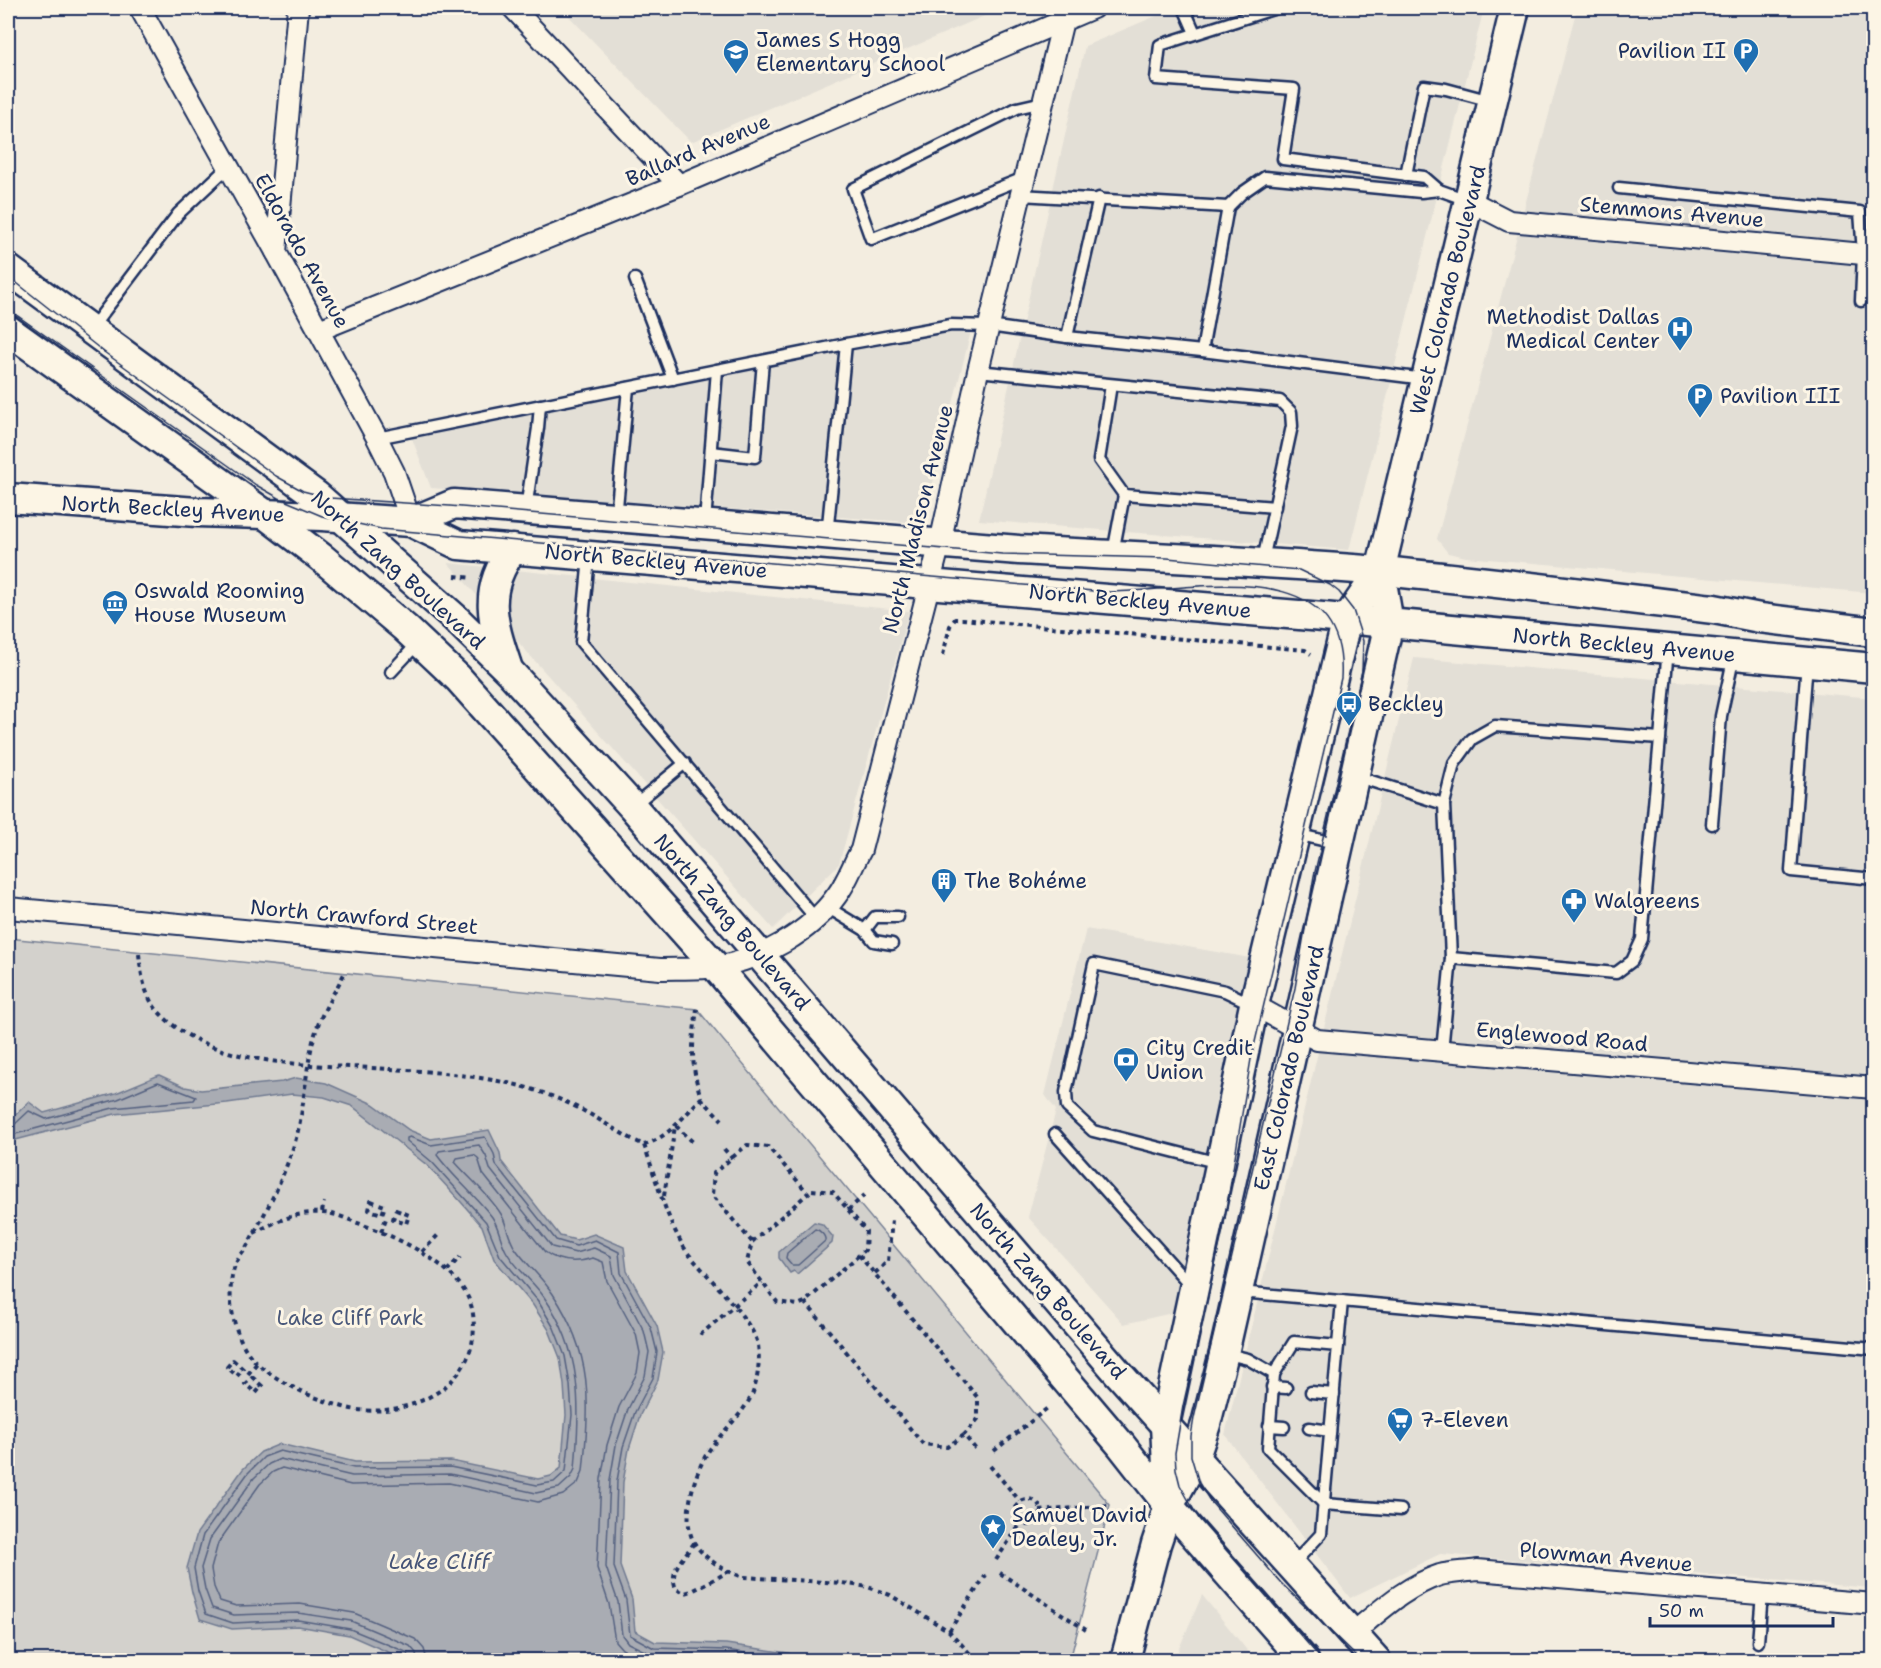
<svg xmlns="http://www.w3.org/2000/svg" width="1881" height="1668" viewBox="0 0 1881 1668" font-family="'Shantell Sans',sans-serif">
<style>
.built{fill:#e3dfd6}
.green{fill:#d3d1cc;stroke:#778095;stroke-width:1.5}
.water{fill:#a9acb3;stroke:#707a91;stroke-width:1.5}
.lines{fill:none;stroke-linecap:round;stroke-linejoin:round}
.shore{stroke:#546180;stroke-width:1.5}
.lane-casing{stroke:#1b2f5e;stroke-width:15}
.street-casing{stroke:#1b2f5e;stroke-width:24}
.secondary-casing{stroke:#1b2f5e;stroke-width:33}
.path{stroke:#1b2f5e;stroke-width:4;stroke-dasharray:4.5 4.5;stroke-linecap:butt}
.lane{stroke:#fcf5e5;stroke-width:10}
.street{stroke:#fcf5e5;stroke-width:20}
.secondary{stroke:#fcf5e5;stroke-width:28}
.tram{stroke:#1b2f5e;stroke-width:1.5}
.labels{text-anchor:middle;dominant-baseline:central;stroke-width:6;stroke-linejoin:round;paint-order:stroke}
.poi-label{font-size:21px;fill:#1b2f5e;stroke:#fcf5e5;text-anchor:start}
.street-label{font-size:21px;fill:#1b2f5e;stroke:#fcf5e5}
.park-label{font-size:21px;fill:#49587a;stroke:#fcf5e5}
.water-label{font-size:22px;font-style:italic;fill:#465478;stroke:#fcf5e5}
</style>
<rect width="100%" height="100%" fill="#f3ede0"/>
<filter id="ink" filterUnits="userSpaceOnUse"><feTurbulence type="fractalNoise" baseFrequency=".0167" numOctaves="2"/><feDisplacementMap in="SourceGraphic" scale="12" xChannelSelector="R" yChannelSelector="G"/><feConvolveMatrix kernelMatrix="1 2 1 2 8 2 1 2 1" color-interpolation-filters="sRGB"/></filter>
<g filter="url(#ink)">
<g class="built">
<polygon points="561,8 1003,8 691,142"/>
<polygon points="1175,8 1484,8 1349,550 979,520 1085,46"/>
<polygon points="1577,8 1873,8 1873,593 1466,557 1448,553 1437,539"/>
<polygon points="974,319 923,523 431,488 408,428 874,344"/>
<polygon points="448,563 909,611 839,864 773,929"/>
<polygon points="1414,658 1873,698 1873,1588 1440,1554 1350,1598 1225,1435"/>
<polygon points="1086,929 1256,959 1172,1313 1124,1324 1028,1217 1056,1110 1045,1095"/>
<polygon points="1202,1595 1255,1660 1174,1660"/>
</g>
<polygon class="green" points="8,938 697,1009 1110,1505 1070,1660 8,1660"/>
<g class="water">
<polygon points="159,1075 185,1087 201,1090 282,1082 296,1078 326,1083 373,1104 409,1130 431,1139 489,1130 500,1153 501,1161 560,1236 576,1240 594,1234 624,1247 627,1271 657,1326 663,1352 658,1380 640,1415 629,1449 623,1482 620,1566 632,1599 635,1631 655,1642 726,1644 788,1653 805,1660 406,1660 349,1635 298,1626 232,1629 200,1619 192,1592 187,1568 197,1533 243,1469 261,1452 280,1444 355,1462 451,1461 538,1479 551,1476 561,1468 566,1415 564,1385 560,1358 549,1330 533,1305 494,1259 482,1226 461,1202 428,1166 352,1106 324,1097 292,1094 227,1103 115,1114 8,1142 8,1122 29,1102 44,1113 116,1093"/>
<polygon points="814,1222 822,1224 833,1237 832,1243 797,1274 794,1271 790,1273 779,1258 779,1252"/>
</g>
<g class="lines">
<g class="shore">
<polyline points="8,1127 13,1126 29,1111 46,1119 118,1099 158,1082 196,1097 194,1100 113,1108 8,1136"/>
<path d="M815 1229C820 1230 826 1236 825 1241L798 1265H792L786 1258 787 1253Z"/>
<polyline points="410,1660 409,1656 406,1652 350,1629 298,1620 233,1623 206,1614 198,1591 194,1568 203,1535 248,1473 264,1457 280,1451 354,1468 450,1467 537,1485 554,1482 566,1471 572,1415 570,1385 565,1356 554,1328 538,1301 500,1256 486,1222 432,1162 407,1141 407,1138 410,1137 431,1145 485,1137 494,1154 496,1165 556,1240 576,1246 595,1240 619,1252 621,1273 651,1328 657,1352 653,1378 635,1412 623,1447 617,1481 614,1567 626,1600 630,1635 654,1648 726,1650 790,1660"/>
<path d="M417 1660 416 1653 410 1646 351 1621 298 1613 234 1615 212 1608 205 1589 201 1568 210 1539 254 1478 269 1464 280 1459 352 1476 450 1474 536 1493 559 1488 571 1477 575 1469C580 1406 583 1352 544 1297 533 1281 515 1268 506 1251 500 1240 499 1227 492 1217 475 1195 453 1177 437 1155L439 1151 479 1145 486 1156 490 1169 552 1247 576 1253 594 1248 611 1256 614 1275 644 1331 649 1352 645 1376 628 1409 616 1445 610 1480 606 1567 618 1602 622 1635 628 1643 653 1655 725 1657 748 1660"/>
<path d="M427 1660 424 1649 415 1639 354 1613 300 1604 236 1606 220 1601 214 1587 211 1569 218 1543 260 1484 273 1472 282 1468 351 1485 449 1483 538 1502 563 1495 578 1483 583 1471C590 1401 593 1355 553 1294 542 1277 526 1264 515 1248 508 1238 507 1224 501 1214 489 1195 470 1179 455 1162L457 1158 474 1155 478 1158 483 1174 545 1252C560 1263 577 1263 593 1258L603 1262 607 1281 636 1334 640 1353 637 1373 619 1407 607 1445 601 1479 597 1568 609 1604 615 1641 622 1649 642 1660"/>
</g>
<g class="lane-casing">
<g id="lane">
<polyline points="1184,8 1195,33"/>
<polyline points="1276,8 1160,45 1156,79 1294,89 1283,159 1424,177 1439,190"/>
<polyline points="1406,175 1424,86 1446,89 1491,101"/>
<polyline points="1024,178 871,239 853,189 1017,108 1043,102"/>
<polyline points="1619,188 1860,212 1863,254 1861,301"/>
<polyline points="1020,195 1228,207 1242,193 1265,177 1421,192 1439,190 1467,200"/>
<polyline points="635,279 673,379"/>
<polyline points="91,329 178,214 228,167"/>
<polyline points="1067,337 1099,198"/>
<polyline points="1202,351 1425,379"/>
<polyline points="978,371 1280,401 1291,412 1292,426 1263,560"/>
<polyline points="1111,385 1099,460 1124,495 1113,553"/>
<polyline points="377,438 846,344 951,325 989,326 1067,337 1202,351 1228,207"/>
<polyline points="711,452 755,457 763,361"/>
<polyline points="1124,495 1275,507"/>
<polyline points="526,509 538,428 540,405"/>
<polyline points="616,518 628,388"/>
<polyline points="705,522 717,370"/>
<polyline points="827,535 846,344"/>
<polyline points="589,557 581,642 817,920"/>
<polyline points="1807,662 1791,871 1874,879"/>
<polyline points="391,672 419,642"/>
<polyline points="1355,776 1444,804 1451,958"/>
<polyline points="1444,804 1454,764 1472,739 1495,726 1660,738"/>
<polyline points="634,805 685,763"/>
<polyline points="1712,824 1721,716 1734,655"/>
<polyline points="1296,834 1339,844"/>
<polyline points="827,907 865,930 874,941 892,944"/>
<polyline points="865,930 875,917 898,917"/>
<polyline points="1442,1051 1451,958 1616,973 1632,961 1642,939 1668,649"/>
<polyline points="1055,1134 1191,1286"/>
<polyline points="1219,1163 1093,1131 1067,1107 1066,1092 1094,964 1225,991 1254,1005"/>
<polyline points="1240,1292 1874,1349"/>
<polyline points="1224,1353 1248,1359 1274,1374 1268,1448 1324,1504 1401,1510"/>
<polyline points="1274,1374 1294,1342 1338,1346"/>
<polyline points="1272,1387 1286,1388"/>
<polyline points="1311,1392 1334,1394"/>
<polyline points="1269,1426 1284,1427"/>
<polyline points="1309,1428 1330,1431"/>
<polyline points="1293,1564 1321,1534 1342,1301"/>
<polyline points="1758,1642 1762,1594"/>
</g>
</g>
<g class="street-casing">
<g id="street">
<polyline points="140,8 276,252 377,438 394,472 411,522"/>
<polyline points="513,8 679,185"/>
<polyline points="1470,201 1509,221 1874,255"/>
<polyline points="276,252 298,8"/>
<polyline points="319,330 679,185 1093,8"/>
<path d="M8 908 660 969C678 968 698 970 716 967 763 959 810 933 837 895 847 882 853 864 861 850L940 543 978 371 1066 8"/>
<polyline points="1254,1005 1317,1040 1874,1088"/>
<path d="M1353 1633C1380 1611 1406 1586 1440 1575 1451 1572 1465 1572 1477 1570L1874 1604"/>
</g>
</g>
<g class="secondary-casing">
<g id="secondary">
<polyline points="8,269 317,496 455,618 509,671 632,806 1119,1374 1376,1660"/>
<polyline points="8,330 266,515 322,558 405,628 458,678 716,967 1121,1445 1169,1506 1304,1660"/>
<polyline points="8,498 197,512 322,516 411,522 459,545 1323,617 1874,668"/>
<path d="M411 522 454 504 1019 550C1140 557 1261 561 1381 571 1492 581 1603 596 1714 609L1760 618 1874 632"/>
<path d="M507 666C492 621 482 590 513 549"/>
<polyline points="1169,1506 1165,1425 1254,1005 1347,619 1380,571"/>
<polyline points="1125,1660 1156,1544 1169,1506 1194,1460 1206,1424 1224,1353 1389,623 1380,571 1515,8"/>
</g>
</g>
<g class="path">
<polyline points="455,576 472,578"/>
<polyline points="943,655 950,626 955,619 962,619 1305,650 1311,654"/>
<path d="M139 954C141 973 144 995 157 1010 210 1070 316 1064 390 1069 430 1071 469 1075 508 1083 537 1089 567 1101 593 1116 610 1126 626 1137 644 1145 657 1181 666 1220 687 1252 703 1272 755 1323 758 1345 760 1361 758 1380 752 1395 741 1417 721 1432 708 1452 694 1473 680 1521 695 1544 706 1560 725 1571 743 1577L842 1583 868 1587 890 1595 949 1631 976 1660"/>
<polyline points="701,1098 722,1120"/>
<polyline points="676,1126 695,1144"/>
<path d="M644 1145C668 1138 685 1115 701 1098 690 1062 692 1045 697 1009"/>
<polyline points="724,1149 732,1158"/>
<polygon points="812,1190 833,1192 866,1231 865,1250 805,1302 798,1305 777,1302 747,1262 752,1242"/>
<polyline points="664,1196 675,1126"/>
<polygon points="371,1201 385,1206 382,1214 369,1210"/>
<polygon points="396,1210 409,1215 406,1224 393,1219"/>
<polyline points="848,1210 868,1192"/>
<polyline points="322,1212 324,1202"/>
<polyline points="381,1232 387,1216"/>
<path d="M254 1233C275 1222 297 1211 323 1213 334 1213 345 1218 355 1222 395 1236 467 1267 473 1314 482 1382 417 1416 358 1410 347 1409 335 1404 325 1401 304 1394 274 1379 257 1363 234 1342 225 1297 234 1268 236 1262 240 1256 244 1251 263 1218 282 1182 294 1145 306 1108 304 1068 316 1031 322 1011 335 992 344 974"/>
<polyline points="752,1242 712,1195 714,1173 747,1145 768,1147 808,1193"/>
<polyline points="422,1252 440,1233"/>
<polyline points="859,1255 978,1398 978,1419 964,1435"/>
<polyline points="447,1271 460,1257"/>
<polyline points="875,1273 888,1261 892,1220"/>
<polyline points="805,1302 923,1444 947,1447 964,1435 978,1452"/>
<polyline points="700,1335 762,1282"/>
<polygon points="233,1360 243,1369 237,1376 227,1367"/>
<polyline points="248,1374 257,1363"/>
<polygon points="252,1377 262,1386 256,1393 245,1384"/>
<polyline points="994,1451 1050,1406"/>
<polyline points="990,1466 1020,1501"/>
<circle cx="1028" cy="1512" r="13"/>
<polyline points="1040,1511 1110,1505"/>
<path d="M694 1543C684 1558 668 1570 676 1589L685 1593 692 1591 728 1572"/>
<polyline points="996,1560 1021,1523"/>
<polyline points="1000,1573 1086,1630"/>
<polyline points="949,1631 986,1575"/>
</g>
<use href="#lane" class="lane"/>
<use href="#street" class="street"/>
<use href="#secondary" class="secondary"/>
<g class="tram">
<polyline points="8,276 104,352 276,476 303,491 330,498 450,506 1002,554 1167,558 1299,570 1330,585 1339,592 1353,610 1363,641 1362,671 1314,876 1295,988 1194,1418 1191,1436 1191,1456 1199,1483 1210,1501 1281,1583 1360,1660"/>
<path d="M8 309 256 485 279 498 322 516 381 529 1105 592C1182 593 1349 548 1341 678L1251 1059 1223 1230 1183 1406 1175 1453 1176 1469 1180 1485 1199 1519 1322 1660"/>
</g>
</g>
</g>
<defs>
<g id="parking-pin" transform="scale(1.35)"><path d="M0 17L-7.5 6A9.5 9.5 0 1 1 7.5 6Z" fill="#1f6fb2" stroke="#fcf5e5"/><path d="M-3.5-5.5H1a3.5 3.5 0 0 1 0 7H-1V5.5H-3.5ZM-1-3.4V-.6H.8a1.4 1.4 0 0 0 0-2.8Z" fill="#fff"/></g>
<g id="school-pin" transform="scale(1.35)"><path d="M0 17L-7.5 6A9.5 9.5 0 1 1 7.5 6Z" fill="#1f6fb2" stroke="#fcf5e5"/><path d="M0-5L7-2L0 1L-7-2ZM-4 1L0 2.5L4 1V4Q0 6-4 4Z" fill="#fff"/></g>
<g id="hospital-pin" transform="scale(1.35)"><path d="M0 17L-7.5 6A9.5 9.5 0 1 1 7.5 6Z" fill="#1f6fb2" stroke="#fcf5e5"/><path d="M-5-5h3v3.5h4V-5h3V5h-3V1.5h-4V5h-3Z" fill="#fff"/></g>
<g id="museum-pin" transform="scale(1.35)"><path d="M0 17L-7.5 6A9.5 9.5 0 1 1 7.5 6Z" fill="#1f6fb2" stroke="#fcf5e5"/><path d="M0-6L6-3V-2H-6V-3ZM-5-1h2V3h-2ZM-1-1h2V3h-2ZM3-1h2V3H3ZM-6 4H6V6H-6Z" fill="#fff"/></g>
<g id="bus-pin" transform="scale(1.35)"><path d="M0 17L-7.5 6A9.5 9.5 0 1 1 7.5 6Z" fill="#1f6fb2" stroke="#fcf5e5"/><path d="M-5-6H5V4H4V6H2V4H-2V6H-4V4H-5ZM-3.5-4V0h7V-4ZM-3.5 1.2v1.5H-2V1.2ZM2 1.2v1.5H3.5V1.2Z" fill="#fff"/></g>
<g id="building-pin" transform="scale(1.35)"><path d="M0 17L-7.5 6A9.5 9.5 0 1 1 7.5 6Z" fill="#1f6fb2" stroke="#fcf5e5"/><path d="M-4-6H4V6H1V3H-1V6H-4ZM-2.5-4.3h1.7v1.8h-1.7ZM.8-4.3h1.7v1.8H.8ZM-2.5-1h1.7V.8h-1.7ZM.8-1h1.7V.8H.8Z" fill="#fff"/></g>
<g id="pharmacy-pin" transform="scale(1.35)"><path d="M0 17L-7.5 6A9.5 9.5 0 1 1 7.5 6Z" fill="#1f6fb2" stroke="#fcf5e5"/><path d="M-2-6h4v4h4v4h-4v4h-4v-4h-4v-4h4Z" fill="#fff"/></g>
<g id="bank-pin" transform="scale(1.35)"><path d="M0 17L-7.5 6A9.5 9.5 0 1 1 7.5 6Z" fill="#1f6fb2" stroke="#fcf5e5"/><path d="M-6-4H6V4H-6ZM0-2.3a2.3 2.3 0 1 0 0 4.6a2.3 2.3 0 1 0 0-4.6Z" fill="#fff"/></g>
<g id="supermarket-pin" transform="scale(1.35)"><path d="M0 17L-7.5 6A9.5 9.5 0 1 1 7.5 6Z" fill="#1f6fb2" stroke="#fcf5e5"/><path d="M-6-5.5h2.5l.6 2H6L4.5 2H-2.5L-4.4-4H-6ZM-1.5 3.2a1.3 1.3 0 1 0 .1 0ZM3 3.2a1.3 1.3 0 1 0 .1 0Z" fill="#fff"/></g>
<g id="sight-pin" transform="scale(1.35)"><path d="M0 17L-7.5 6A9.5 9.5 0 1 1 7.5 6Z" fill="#1f6fb2" stroke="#fcf5e5"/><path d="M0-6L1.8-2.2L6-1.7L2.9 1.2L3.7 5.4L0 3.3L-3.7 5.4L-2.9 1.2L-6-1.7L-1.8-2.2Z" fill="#fff"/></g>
</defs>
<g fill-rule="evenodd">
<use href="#parking-pin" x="1746" y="51"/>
<use href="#school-pin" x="736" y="52"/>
<use href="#hospital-pin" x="1680" y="329"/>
<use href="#parking-pin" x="1700" y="396"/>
<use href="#museum-pin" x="115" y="603"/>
<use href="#bus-pin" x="1349" y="704"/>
<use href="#building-pin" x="944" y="881"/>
<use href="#pharmacy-pin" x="1574" y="901"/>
<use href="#bank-pin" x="1126" y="1060"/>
<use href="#supermarket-pin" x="1400" y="1420"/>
<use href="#sight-pin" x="993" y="1527"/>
</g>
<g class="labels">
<g class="poi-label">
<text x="756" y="40">James S Hogg<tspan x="756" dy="24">Elementary School</tspan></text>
<text x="1726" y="51" text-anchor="end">Pavilion II</text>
<text x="1660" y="317" text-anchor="end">Methodist Dallas<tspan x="1660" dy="24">Medical Center</tspan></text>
<text x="1720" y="396">Pavilion III</text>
<text x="134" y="591">Oswald Rooming<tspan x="134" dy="24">House Museum</tspan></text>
<text x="1368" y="704">Beckley</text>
<text x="964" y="881">The Bohéme</text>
<text x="1594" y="901">Walgreens</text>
<text x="1146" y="1048">City Credit<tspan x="1146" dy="24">Union</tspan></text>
<text x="1420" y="1420">7-Eleven</text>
<text x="1012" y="1515">Samuel David<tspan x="1012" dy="24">Dealey, Jr.</tspan></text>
</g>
<g class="street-label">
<text transform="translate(698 150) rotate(-23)">Ballard Avenue</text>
<text transform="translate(1672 212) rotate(5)">Stemmons Avenue</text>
<text transform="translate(302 251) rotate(61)">Eldorado Avenue</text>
<text transform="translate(1448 290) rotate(-76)">West Colorado Boulevard</text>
<text transform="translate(173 509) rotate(3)">North Beckley Avenue</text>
<text transform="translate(918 519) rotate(-76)">North Madison Avenue</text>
<text transform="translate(656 561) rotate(5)">North Beckley Avenue</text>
<text transform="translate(398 570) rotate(42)">North Zang Boulevard</text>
<text transform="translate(1140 601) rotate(5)">North Beckley Avenue</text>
<text transform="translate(1624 645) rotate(5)">North Beckley Avenue</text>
<text transform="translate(364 917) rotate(5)">North Crawford Street</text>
<text transform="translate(732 922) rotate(49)">North Zang Boulevard</text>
<text transform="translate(1562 1037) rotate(5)">Englewood Road</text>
<text transform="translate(1289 1068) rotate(-77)">East Colorado Boulevard</text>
<text transform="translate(1048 1291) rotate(49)">North Zang Boulevard</text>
<text transform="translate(1606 1557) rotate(5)">Plowman Avenue</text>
</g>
<g class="park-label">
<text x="350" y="1318">Lake Cliff Park</text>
</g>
<g class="water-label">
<text x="439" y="1561">Lake Cliff</text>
</g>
</g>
<rect width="1881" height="1668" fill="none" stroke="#fcf5e5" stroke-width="30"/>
<rect x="15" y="15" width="1851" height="1638" fill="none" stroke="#1b2f5e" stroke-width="2" filter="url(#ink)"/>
<path d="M1650 1617v9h183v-9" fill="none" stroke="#1b2f5e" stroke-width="3"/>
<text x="1659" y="1617" font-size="18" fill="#1b2f5e" stroke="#fcf5e5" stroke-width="4.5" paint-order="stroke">50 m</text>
</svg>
